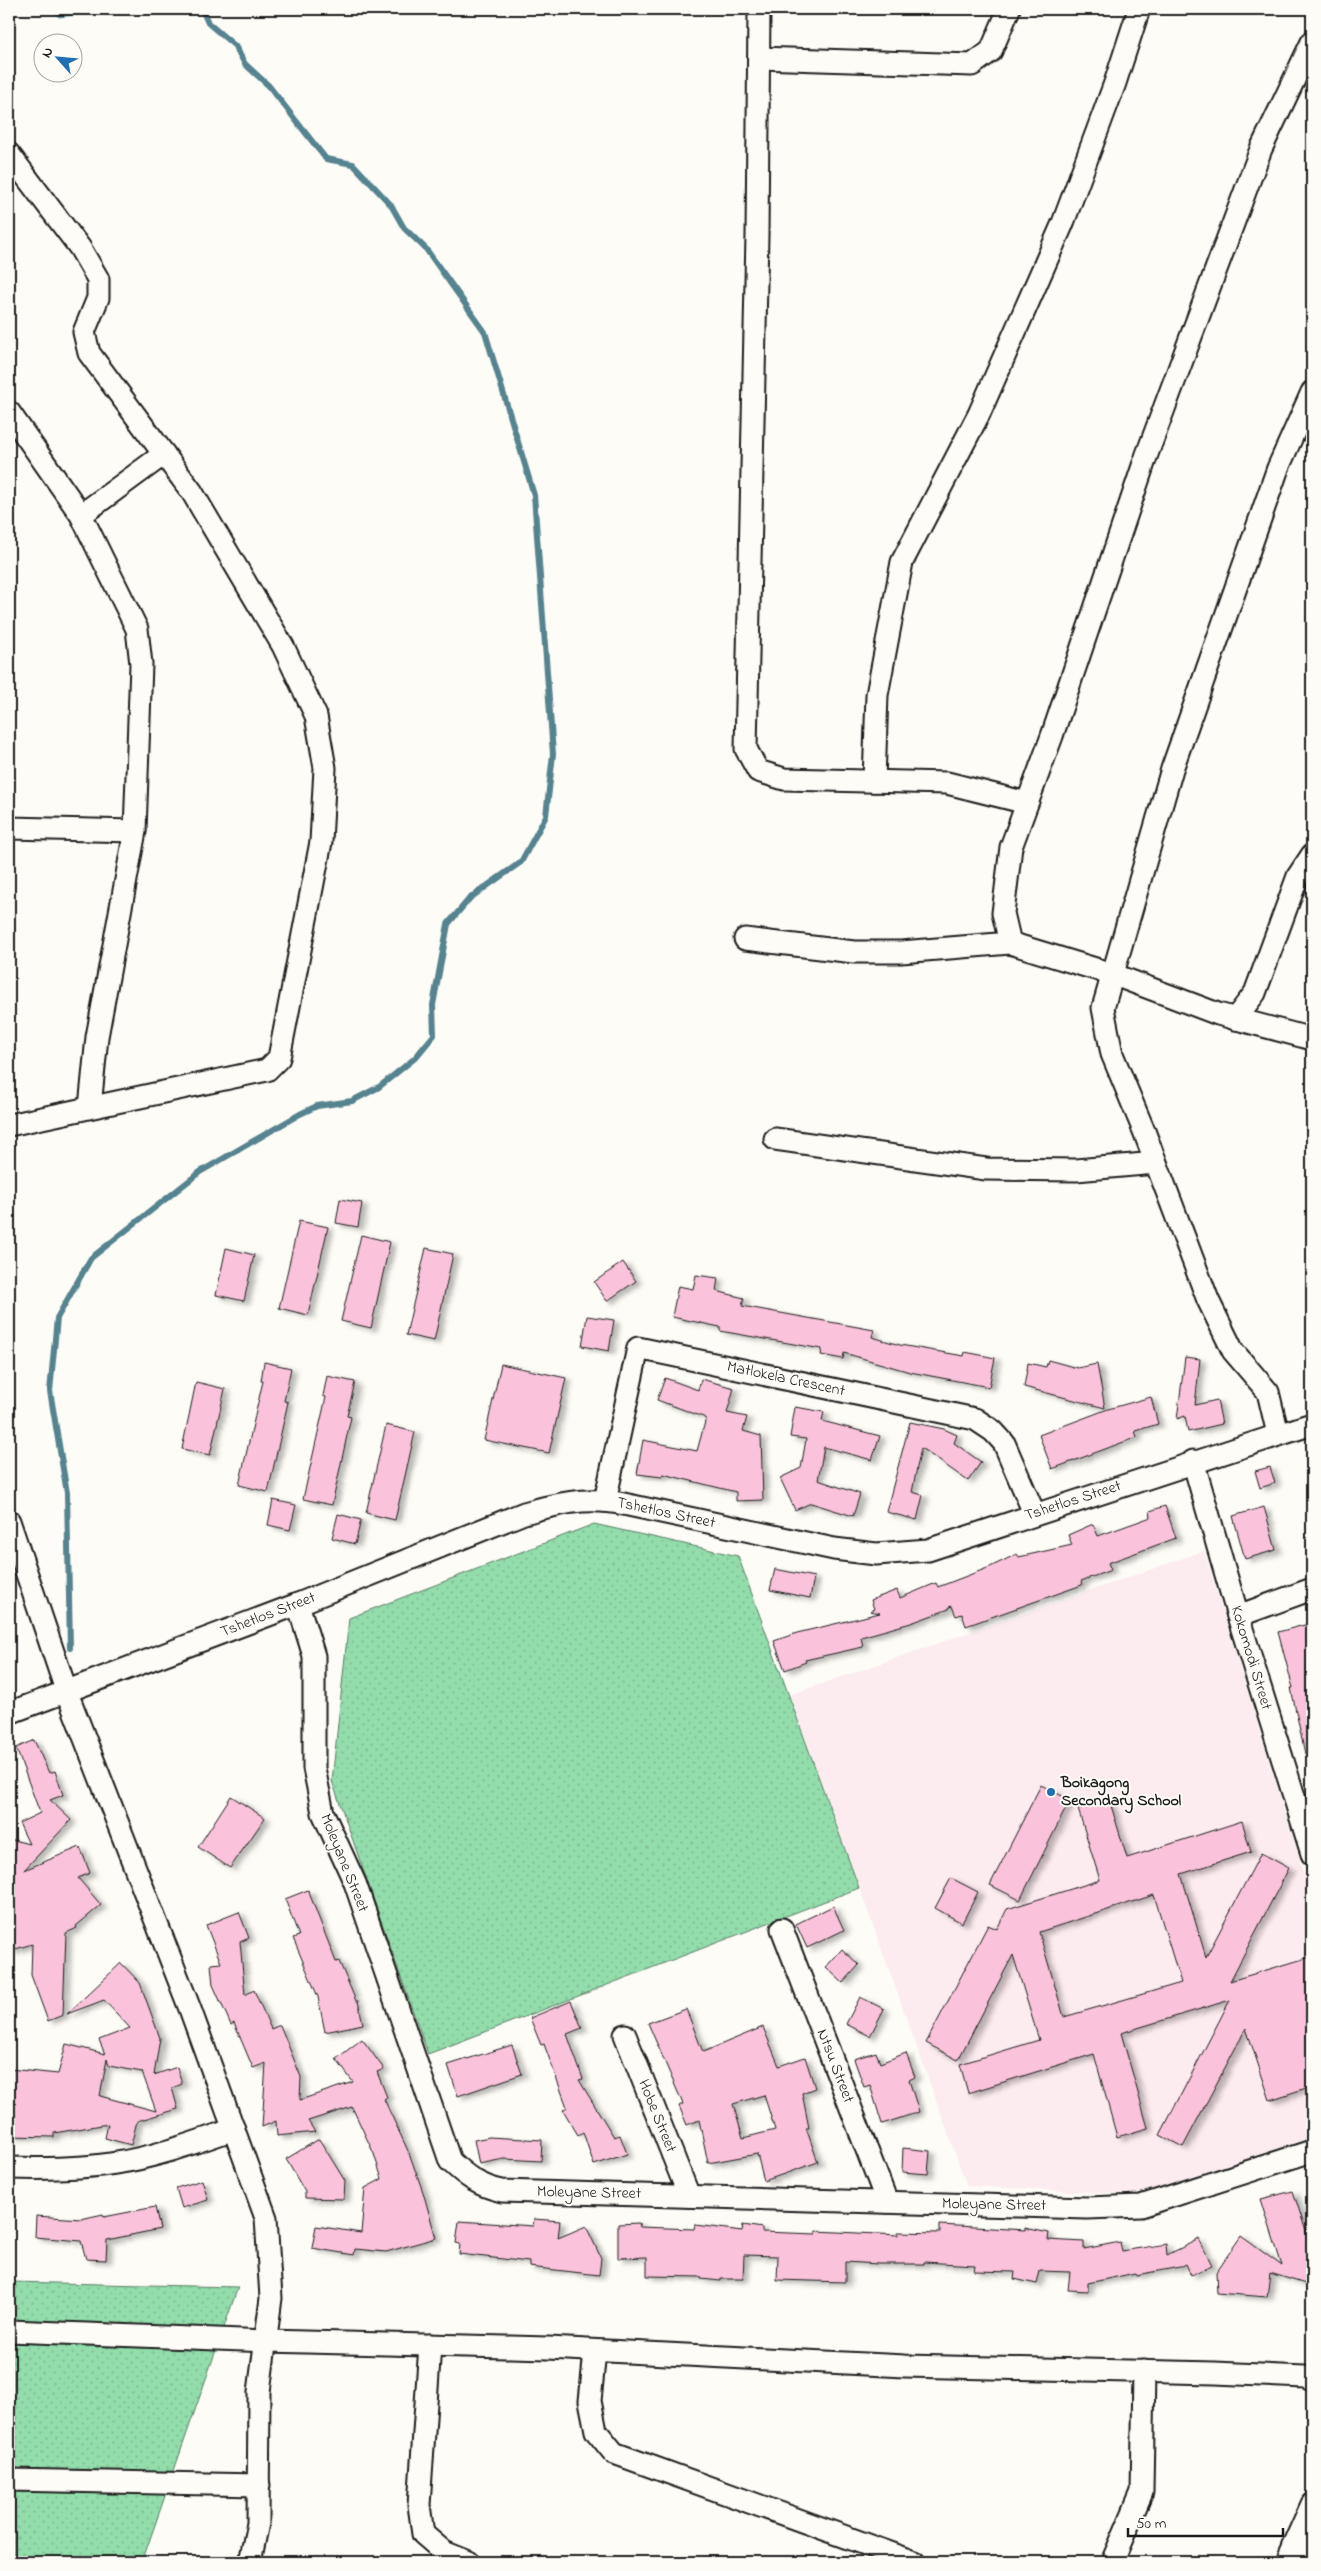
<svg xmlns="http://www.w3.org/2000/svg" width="1321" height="2571" viewBox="0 0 1321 2571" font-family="'Indie Flower',sans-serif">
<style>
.built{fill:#fcebef}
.grass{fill:url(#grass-dots);stroke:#587c64}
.water{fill:url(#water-ripples);stroke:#55838f}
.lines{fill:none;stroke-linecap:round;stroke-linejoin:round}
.stream{stroke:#55838f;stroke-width:6}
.building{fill:#fac3db;stroke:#1c1c1c;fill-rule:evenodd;filter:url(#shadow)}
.minor-casing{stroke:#1c1c1c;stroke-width:25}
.minor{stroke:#fdfcf7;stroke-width:21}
.poi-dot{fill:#1f6fb2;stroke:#fdfcf7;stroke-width:2}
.labels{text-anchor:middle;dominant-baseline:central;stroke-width:4;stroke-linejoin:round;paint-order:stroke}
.street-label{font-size:16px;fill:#1c1c1c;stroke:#fdfcf7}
.poi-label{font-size:16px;font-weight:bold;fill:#1c1c1c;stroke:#fdfcf7;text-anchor:start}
</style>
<defs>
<pattern id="grass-dots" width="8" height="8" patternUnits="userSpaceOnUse" patternTransform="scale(1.25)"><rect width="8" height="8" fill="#93dcab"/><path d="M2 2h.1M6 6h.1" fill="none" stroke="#7ebc93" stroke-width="1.8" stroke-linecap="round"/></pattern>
<pattern id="water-ripples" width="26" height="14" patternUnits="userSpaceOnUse" patternTransform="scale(1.25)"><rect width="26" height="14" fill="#7bc7db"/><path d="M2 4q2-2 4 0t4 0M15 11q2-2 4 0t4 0" fill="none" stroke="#6aaabb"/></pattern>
<filter id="shadow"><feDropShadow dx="5.5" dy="3" stdDeviation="2.5" flood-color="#0004"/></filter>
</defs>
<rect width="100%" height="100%" fill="#fdfcf7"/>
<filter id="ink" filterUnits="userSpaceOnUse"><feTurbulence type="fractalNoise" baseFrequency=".02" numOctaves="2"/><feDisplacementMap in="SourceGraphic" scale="10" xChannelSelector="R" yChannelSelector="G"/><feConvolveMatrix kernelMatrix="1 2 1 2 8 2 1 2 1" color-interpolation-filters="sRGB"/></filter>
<g filter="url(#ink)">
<polygon class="built" points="1204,1551 1312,1901 1312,2137 1136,2194 967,2186 790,1695"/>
<g class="grass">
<polygon points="594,1524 738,1556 859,1888 428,2054 332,1781 349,1618"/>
<polygon points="9,2282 238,2287 142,2562 9,2562"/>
</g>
<polygon class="water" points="52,9 111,9 59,17"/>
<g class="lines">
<polyline class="stream" points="70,1648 67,1493 50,1391 57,1318 91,1258 200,1172 300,1114 317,1106 352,1101 379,1087 415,1058 434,1035 433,1005 448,924 470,898 521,862 546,816 553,754 534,495 485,332 426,249 404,228 391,205 353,164 326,159 269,86 245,64 235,46 208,23 202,9"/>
</g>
<g class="building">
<polygon points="340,1199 362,1203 358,1227 336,1223"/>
<polygon points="299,1221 328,1227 308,1315 279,1308"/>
<polygon points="361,1235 390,1242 371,1328 341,1321"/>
<polygon points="226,1248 254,1255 244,1301 216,1295"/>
<polygon points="426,1248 453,1254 434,1341 406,1335"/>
<polygon points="623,1262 636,1281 607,1301 594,1282"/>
<polygon points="696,1275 718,1278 716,1291 744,1298 742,1306 874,1330 872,1337 900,1345 964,1356 965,1352 995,1358 989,1387 910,1372 844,1353 843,1359 821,1355 822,1349 720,1331 720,1327 672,1317 678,1286 693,1289"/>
<polygon points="587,1316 614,1320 609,1351 582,1346"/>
<polygon points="1185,1357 1200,1359 1195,1405 1217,1400 1222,1424 1188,1432 1185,1416 1177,1419"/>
<polygon points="1048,1360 1077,1368 1097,1364 1105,1408 1024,1387 1028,1363 1046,1367"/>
<polygon points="264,1362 291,1368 284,1401 288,1402 268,1492 239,1485 263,1381 261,1381"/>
<polygon points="501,1364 566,1378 549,1453 484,1440"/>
<polygon points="327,1376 355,1382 347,1416 351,1417 332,1505 303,1499 326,1397 323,1396"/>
<polygon points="665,1378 698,1390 701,1379 734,1388 727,1413 747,1417 743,1431 761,1436 763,1500 736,1501 736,1492 663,1474 662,1477 637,1474 643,1440 697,1451 706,1418 657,1400"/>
<polygon points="196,1382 225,1389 210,1455 182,1449"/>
<polygon points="1151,1397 1158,1424 1135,1431 1137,1437 1052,1469 1039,1435 1108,1409"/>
<polygon points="795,1407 824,1412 822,1421 880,1436 872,1460 824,1447 818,1480 860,1494 853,1516 811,1503 795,1510 780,1478 801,1468 806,1439 790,1437"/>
<polygon points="910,1422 944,1429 957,1435 954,1443 981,1462 968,1481 921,1448 912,1492 923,1495 917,1520 886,1512"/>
<polygon points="386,1425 415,1432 395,1520 366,1513"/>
<polygon points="1270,1467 1275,1483 1260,1488 1255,1471"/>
<polygon points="273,1500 296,1505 290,1530 268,1525"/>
<polygon points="1165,1506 1176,1538 1108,1563 1111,1570 1081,1581 1082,1585 966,1626 962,1614 956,1616 952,1606 949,1607 949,1609 911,1623 861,1637 863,1647 805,1660 806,1662 785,1670 774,1641 797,1633 880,1613 870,1611 874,1609 871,1600 897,1590 900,1598 936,1583 938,1587 990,1567 1017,1554 1019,1557 1072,1545 1068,1535 1093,1524 1098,1536 1151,1517 1150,1511"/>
<polygon points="1264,1507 1276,1550 1245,1559 1233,1516"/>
<polygon points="338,1514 361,1520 355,1544 332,1538"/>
<polygon points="775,1569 814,1577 810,1598 770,1590"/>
<polygon points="1312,1623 1312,1753 1305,1754 1291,1688 1293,1688 1278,1632"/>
<polygon points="34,1740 49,1773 55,1771 63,1795 50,1800 71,1820 24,1870 80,1847 90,1873 78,1878 101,1905 76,1926 77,1928 66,1933 63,2015 48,2021 31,1975 32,1944 9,1951 9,1839 29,1844 19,1823 40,1813 16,1748"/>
<polygon points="1041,1785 1070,1800 1020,1900 990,1885"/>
<polygon points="231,1796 265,1818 230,1868 198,1847"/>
<path d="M1109 1799 1127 1858 1242 1821 1251 1852 1181 1874 1206 1957 1261 1853 1289 1868 1230 1981 1310 1957 1312 1967V2086L1270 2100 1246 2028 1183 2147 1160 2135 1230 2000 1121 2033 1148 2128 1117 2137 1094 2054 968 2093 960 2064 1039 2040 1013 1955 958 2060 926 2043 988 1925 997 1929 1007 1909 1100 1880 1078 1809ZM1154 1895 1181 1983 1064 2017 1039 1932Z"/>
<polygon points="951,1878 978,1892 962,1923 935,1908"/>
<polygon points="308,1890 336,1962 339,1961 356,2001 358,2001 363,2024 325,2032 318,1997 293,1938 299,1936 285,1899"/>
<polygon points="833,1906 844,1930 807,1948 796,1924"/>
<polygon points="239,1912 249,1938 240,1942 245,1995 254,1990 271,2029 280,2025 301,2077 300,2100 353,2082 336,2059 362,2039 384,2069 377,2072 387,2097 384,2099 409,2153 423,2192 436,2238 386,2252 355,2249 354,2255 312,2248 316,2226 361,2233 365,2188 382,2179 374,2154 352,2107 308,2121 315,2132 277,2136 276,2121 262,2127 266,2063 253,2068 234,2023 231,2025 213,1985 211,1964 221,1963 206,1925"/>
<polygon points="842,1949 859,1965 843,1983 826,1967"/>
<path d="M121 1963 140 1983 160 2038 154 2075 177 2067 182 2084 172 2088 178 2109 137 2121 131 2145 105 2138 108 2124 54 2133V2137L9 2136V2069L58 2074 66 2044 105 2054 99 2040 130 2028 104 2000 67 2014ZM107 2059 109 2066 142 2072 156 2111 100 2096Z"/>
<polygon points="860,1997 884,2009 870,2036 846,2024"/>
<polygon points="571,2001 582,2028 567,2034 583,2079 579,2080 614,2137 620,2135 627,2154 594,2165 583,2132 578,2135 563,2110 567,2107 544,2044 541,2045 530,2018"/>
<path d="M686 2009 703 2052 763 2027 779 2066 805 2057 815 2088 802 2093 809 2128H806L818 2162 764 2181 757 2154 708 2163 699 2120 687 2125 679 2106 683 2104 648 2023ZM764 2095 775 2130 743 2138 733 2104Z"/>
<polygon points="512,2045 522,2074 458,2096 448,2065"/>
<polygon points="876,2052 880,2063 906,2053 915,2077 909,2080 919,2112 882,2124 870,2085 864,2087 854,2059"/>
<polygon points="489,2137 542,2140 541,2161 504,2159 479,2164 474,2140"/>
<polygon points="319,2139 345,2181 344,2199 305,2198 305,2192 286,2159"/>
<polygon points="903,2148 930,2151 928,2174 902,2172"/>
<polygon points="202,2180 208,2200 182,2208 176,2188"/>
<polygon points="1293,2191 1312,2250 1312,2286 1270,2273 1267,2297 1217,2293 1216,2272 1241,2236 1282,2266 1261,2199"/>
<polygon points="155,2207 160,2229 107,2240 106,2260 86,2259 81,2241 35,2237 36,2216 81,2219 103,2214 104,2217"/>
<polygon points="534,2219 560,2221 558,2238 586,2226 601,2258 599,2275 529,2267 529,2262 459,2254 460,2244 456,2243 459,2221 533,2226"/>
<polygon points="639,2223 640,2227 694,2229 695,2225 742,2231 743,2225 762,2228 762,2232 816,2234 816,2231 898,2235 898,2232 940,2233 940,2225 1025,2230 1025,2228 1049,2233 1048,2240 1084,2242 1084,2249 1120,2242 1122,2251 1166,2244 1167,2255 1199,2239 1212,2265 1191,2275 1186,2264 1180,2267 1136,2275 1135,2273 1088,2283 1088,2291 1068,2290 1070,2272 1040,2271 1037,2284 1014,2279 1015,2272 974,2271 975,2265 924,2262 924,2264 879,2264 845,2262 845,2282 777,2280 778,2256 744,2255 743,2279 721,2279 721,2281 701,2279 701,2277 647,2276 647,2257 618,2258 618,2224"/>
</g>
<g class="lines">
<g class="minor-casing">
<g id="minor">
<polyline points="759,9 757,235 746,749 758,771 784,779 947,783 1027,803"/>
<polyline points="1312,42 1261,149 1146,457 1052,736 1011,847 1003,913 1010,943 1112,974 1218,1014 1312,1039"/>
<polyline points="759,58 972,65 991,51 1009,9"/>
<polyline points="9,154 80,248 98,279 98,298 84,332 89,353 192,492 283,646 316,716 325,768 321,842 279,1058 267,1070 9,1125"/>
<polyline points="9,412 81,515 137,629 141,664 135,831 97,1037 90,1107"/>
<polyline points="81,515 164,454"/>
<polyline points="874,781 877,695 902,562 979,414 1063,223 1115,83 1139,9"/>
<polyline points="9,828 135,831"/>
<polyline points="745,939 854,952 901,952 1010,943"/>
<polyline points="1235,1019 1255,993 1298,876 1312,855"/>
<polyline points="775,1139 986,1169 1076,1170 1156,1163"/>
<polyline points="1278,1434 1268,1392 1233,1351 1208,1300 1144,1131 1112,1054 1103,1008 1172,769 1278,468 1312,392"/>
<polyline points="1193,1461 1238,1616 1312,1854"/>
<polyline points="605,1501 638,1348 975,1419 993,1431 1004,1443 1034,1513"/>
<polyline points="9,1521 66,1690 190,2009 266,2218 271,2298 259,2392 258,2523 250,2562"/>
<path d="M298 1604 314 1656V1768L323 1813 355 1883 450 2161C467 2177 479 2186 502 2191L1087 2208 1141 2206 1312 2151"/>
<polyline points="1238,1616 1312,1589"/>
<path d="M9 1713 298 1604 524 1513C557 1504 584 1497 619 1503L834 1549 876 1554 928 1550 1312 1424"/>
<polyline points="782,1929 887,2202"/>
<polyline points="625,2035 689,2196"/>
<path d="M9 2168C45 2169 80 2169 116 2163 156 2157 196 2142 234 2129"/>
<polyline points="9,2331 266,2341 548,2348 905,2366 1215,2373 1305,2377 1312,2380"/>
<polyline points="430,2345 419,2505 423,2534 444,2552 469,2562"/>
<polyline points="595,2351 590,2401 596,2431 614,2453 915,2562"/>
<polyline points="9,2480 259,2485"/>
<polyline points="1293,2546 1312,2553"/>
<polyline points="1112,2562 1142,2492 1144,2371"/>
<polyline points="1286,2562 1312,2504"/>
</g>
</g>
<use href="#minor" class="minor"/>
</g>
</g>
<circle class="poi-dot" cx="1051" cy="1792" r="5"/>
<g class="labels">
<g class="street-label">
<text transform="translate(786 1379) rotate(12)">Matlokela Crescent</text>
<text transform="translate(1073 1501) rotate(-18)">Tshetlos Street</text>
<text transform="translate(666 1513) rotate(12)">Tshetlos Street</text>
<text transform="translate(268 1615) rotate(-21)">Tshetlos Street</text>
<text transform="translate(1251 1658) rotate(73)">Kokomodi Street</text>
<text transform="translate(344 1863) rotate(68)">Moleyane Street</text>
<text transform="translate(835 2066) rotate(69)">Ntsu Street</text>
<text transform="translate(657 2116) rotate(68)">Hobe Street</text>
<text transform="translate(589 2193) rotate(1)">Moleyane Street</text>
<text transform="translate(994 2205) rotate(1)">Moleyane Street</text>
</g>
<g class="poi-label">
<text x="1061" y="1783">Boikagong<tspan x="1061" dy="18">Secondary School</tspan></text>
</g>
</g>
<rect width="1321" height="2571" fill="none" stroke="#fdfcf7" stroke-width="30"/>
<rect x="15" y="15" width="1291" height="2541" fill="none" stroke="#1c1c1c" stroke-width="2" filter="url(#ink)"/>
<g transform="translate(58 58) rotate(297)"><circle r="24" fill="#fdfcf7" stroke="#a3a29f"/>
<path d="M0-4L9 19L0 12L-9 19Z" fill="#1f6fb2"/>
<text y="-8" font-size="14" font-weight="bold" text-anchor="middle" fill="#1c1c1c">N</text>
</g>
<path d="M1128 2528v8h155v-8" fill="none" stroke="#1c1c1c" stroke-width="2.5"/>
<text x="1136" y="2528" font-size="15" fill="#1c1c1c" stroke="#fdfcf7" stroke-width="4" paint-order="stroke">50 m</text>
</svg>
